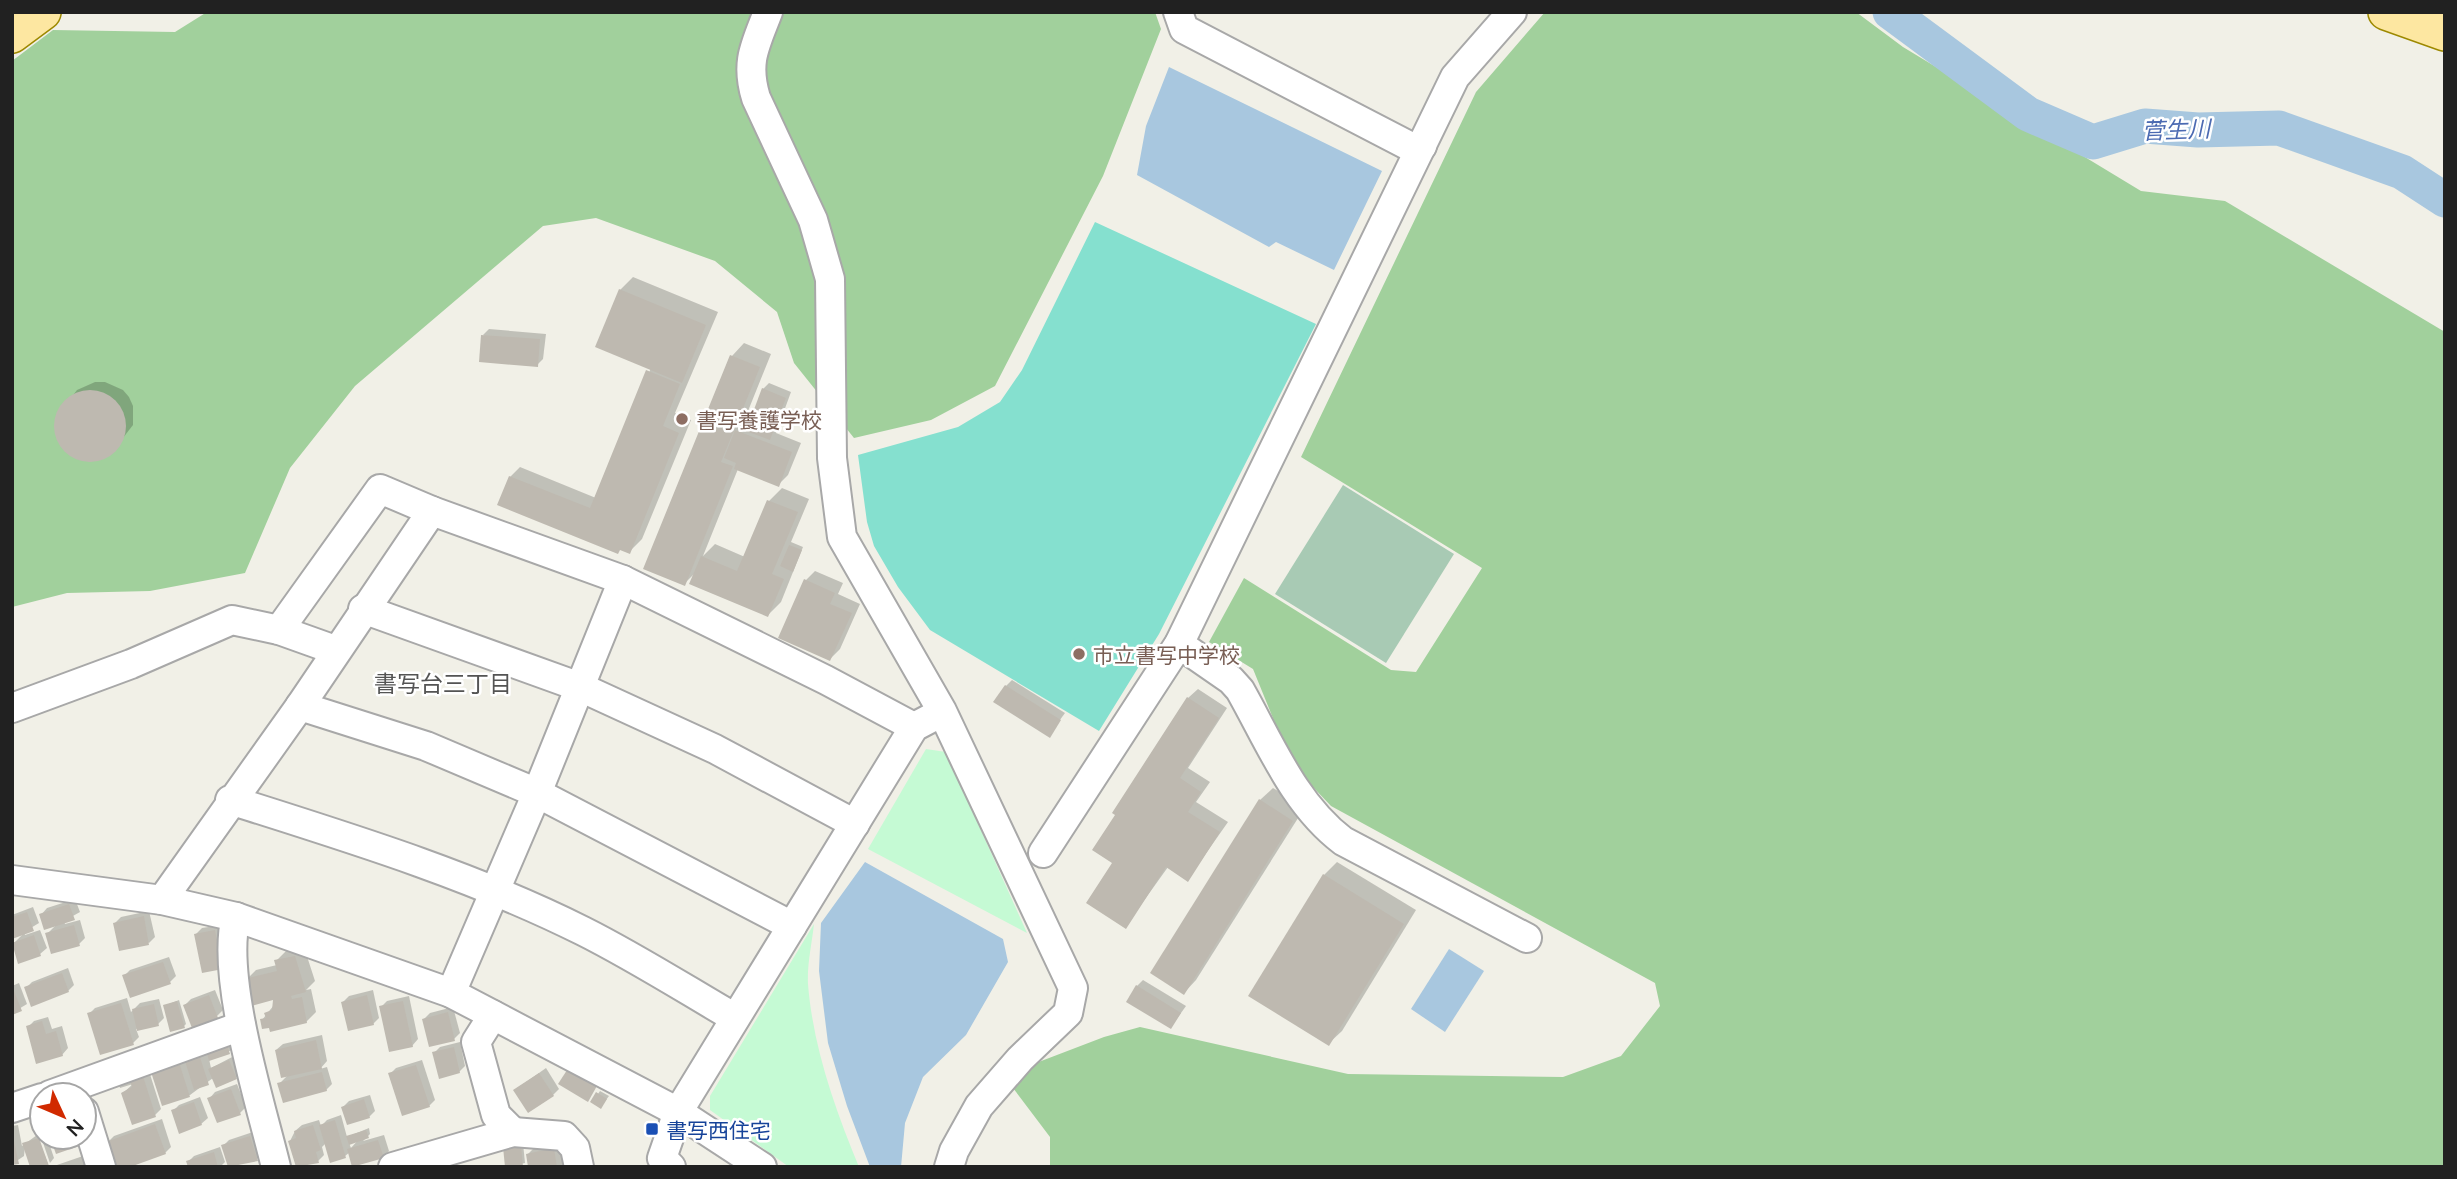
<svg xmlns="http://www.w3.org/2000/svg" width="2457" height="1179" viewBox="0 0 2457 1179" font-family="Lato,'Noto Sans JP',sans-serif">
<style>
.forest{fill:#a1d09c}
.cemetery{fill:#a8cab4}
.park{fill:#c5fad4}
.pitch{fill:#85e0cf}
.water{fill:#a8c7df}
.shadow{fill:#0003;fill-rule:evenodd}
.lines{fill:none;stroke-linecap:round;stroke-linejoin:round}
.river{stroke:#a8c7df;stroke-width:35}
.building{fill:#beb9b0}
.minor-casing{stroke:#a8a8a8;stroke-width:32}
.major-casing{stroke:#9d8900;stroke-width:38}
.minor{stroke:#fff;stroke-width:28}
.major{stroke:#fde7a1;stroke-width:35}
.education-dot{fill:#8d6e63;stroke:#fff;stroke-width:2.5}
.transit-dot{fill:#1a4fb4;stroke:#fff;stroke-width:2.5}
.labels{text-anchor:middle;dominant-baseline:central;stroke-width:5;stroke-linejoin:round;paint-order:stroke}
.education-label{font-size:21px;fill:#785e54;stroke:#fff;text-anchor:start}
.transit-label{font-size:21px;fill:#164399;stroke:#fff;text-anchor:start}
.water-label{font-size:23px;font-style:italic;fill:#4b6ab2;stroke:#fff}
.neighbourhood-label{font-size:23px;fill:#545454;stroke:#fff}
</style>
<rect width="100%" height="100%" fill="#f1f0e7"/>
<g class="forest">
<polygon points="207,12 1155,12 1161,29 1103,176 995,386 931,420 854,438 794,363 777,312 715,261 596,218 543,226 355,386 290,468 245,573 150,591 67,593 12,607 12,61 53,30 175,32"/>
<polygon points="1545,12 1856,12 1903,47 2141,191 2225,201 2445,332 2445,1167 1050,1167 1050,1137 1013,1088 1036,1063 1104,1037 1140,1027 1348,1074 1563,1077 1621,1056 1660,1006 1655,983 1331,806 1292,765 1253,669 1209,642 1244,578 1391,670 1416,672 1482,568 1301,457 1476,92"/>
</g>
<polygon class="cemetery" points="1343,485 1454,554 1386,663 1275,594"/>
<g class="park">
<polygon points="926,749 946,752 1027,933 868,849"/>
<path d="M814 924C812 943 807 964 808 984 813 1047 835 1109 859 1167H789L710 1110V1096Z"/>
</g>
<polygon class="pitch" points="1095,222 1316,324 1159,634 1099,731 930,630 898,587 874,546 867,522 858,455 958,427 1000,402 1022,370"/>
<g class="water">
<polygon points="1169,67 1382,171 1334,270 1276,242 1269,247 1137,175 1146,126"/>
<polygon points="865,862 1003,939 1008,962 966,1035 923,1077 905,1123 901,1167 870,1167 847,1106 828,1043 819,971 821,923"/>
<polygon points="1449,949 1484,971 1445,1032 1411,1009"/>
</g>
<g class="shadow">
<polygon points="633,277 718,312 675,413 691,420 642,539 629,552 510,477 520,467 596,498 651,368 620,290"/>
<polygon points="489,329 546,334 543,359 537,365 483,335"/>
<polygon points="744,343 771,354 744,421 750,423 763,389 769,383 791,392 776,433 801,443 788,475 778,485 738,469 703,556 715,544 745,557 769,501 782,488 809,499 791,542 803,547 781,602 768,615 695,573 684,584 732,356"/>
<polygon points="95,382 105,382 123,390 129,397 133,406 133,425 112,452 94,460 85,460 67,452 57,436 57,417 77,390"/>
<polygon points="815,571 843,583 838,594 860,604 840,649 830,659 806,580"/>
<polygon points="1012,680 1065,713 1049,735 1006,686"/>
<polygon points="1198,689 1227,708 1188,768 1210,782 1196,802 1228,822 1188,879 1168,867 1125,927 1118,856 1188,698"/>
<polygon points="1273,788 1305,807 1196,980 1184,993 1260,800"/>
<polygon points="1337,862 1416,910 1342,1031 1329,1043 1324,875"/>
<polygon points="75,899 80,912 64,921 65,924 80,920 85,938 79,944 47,934 58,923 41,915 47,908"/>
<polygon points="33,907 39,923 24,932 25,935 40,930 47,948 40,954 13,944 24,933 12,937 12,915"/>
<polygon points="149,911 155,937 149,943 115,923 121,917"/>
<polygon points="221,925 228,961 196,934 202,928"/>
<polygon points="304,947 315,981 306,990 311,989 316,1012 306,1022 262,1020 274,1005 275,998 246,980 256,970 277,965 276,961 286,951"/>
<polygon points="169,957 176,976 170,982 124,976 130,970"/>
<polygon points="68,968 74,985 68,991 26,988 32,982"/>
<polygon points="1143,980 1186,1006 1171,1027 1137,986"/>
<polygon points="19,983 27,1004 12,1013 12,986"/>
<polygon points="215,990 223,1010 217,1016 185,1005 191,999"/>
<polygon points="373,990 379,1018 373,1024 343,1002 349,996"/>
<polygon points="409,996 418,1039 412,1046 381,1007 387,1001"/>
<polygon points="127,998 131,1012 140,1003 159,999 164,1018 158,1024 136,1029 139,1037 133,1043 89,1014 95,1008"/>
<polygon points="179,1000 186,1024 184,1026 164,1006"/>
<polygon points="453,1007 460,1033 454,1039 424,1019 430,1013"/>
<polygon points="48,1017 52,1029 62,1026 68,1048 62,1055 28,1027 34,1021"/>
<polygon points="322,1035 327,1061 320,1069 327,1067 332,1084 326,1090 279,1084 289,1074 276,1050 283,1044"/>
<polygon points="228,1037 232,1050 209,1059 211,1068 236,1055 242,1072 236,1078 213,1078 190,1095 163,1104 153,1072"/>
<polygon points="460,1042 465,1066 459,1072 434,1053 440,1047"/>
<polygon points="422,1060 435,1100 429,1106 390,1074 396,1068"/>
<polygon points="148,1068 161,1109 155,1115 123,1093 133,1084 120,1088 117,1079"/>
<polygon points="546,1068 559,1089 553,1095 515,1090"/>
<polygon points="237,1084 246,1107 240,1113 209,1099 215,1092"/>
<polygon points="600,1091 609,1096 603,1104 593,1101"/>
<polygon points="370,1095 375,1111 369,1117 343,1107 349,1101"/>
<polygon points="200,1097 208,1118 201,1124 173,1111 179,1105"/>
<path d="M341 1115 347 1137 369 1128 370 1134 363 1141 384 1135 389 1151 383 1157 350 1152 345 1156 326 1143 322 1147 324 1155 318 1161 298 1167 290 1141 295 1131 302 1125 319 1120 321 1126 327 1120ZM359 1139 351 1148 349 1143Z"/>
<polygon points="162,1119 171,1147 165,1153 108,1142 114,1136"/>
<polygon points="18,1125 22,1146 37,1135 48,1164 32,1167 25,1146 24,1156 12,1164 12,1126"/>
<polygon points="256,1131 263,1153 257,1159 230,1167 223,1146 229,1140"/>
<polygon points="40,1134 47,1137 54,1158 50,1163"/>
<polygon points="563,1140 568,1167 530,1167 527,1155 537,1145"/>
<polygon points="523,1143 525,1163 507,1167"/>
<polygon points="220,1147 225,1162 220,1167 189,1167 188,1162 194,1156"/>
<polygon points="83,1156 87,1167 52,1167 54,1166"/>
</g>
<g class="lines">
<polyline class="river" points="1890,12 2028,114 2093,142 2145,126 2198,130 2279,128 2402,172 2445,200"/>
</g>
<g class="building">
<polygon points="619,289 706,325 682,383 595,347"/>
<polygon points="481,335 540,339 538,367 479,362"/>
<polygon points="730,355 760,367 721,462 733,466 685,586 643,569"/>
<polygon points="646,370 680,384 663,426 679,433 630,554 620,550 618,554 497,505 509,476 590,508"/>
<polygon points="762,388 786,398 770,440 746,431"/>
<circle cx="90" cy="426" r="36"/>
<polygon points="735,430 792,452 779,487 734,469 736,463 724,458"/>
<polygon points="767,500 798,512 772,574 784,579 768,617 689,584 701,556 737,571"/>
<polygon points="789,545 802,550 793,572 780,566"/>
<polygon points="804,579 835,593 830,604 852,613 830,661 778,638"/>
<polygon points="1005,685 1061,720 1050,738 993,702"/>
<polygon points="1187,697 1219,718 1180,778 1201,792 1188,812 1220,832 1188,882 1166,867 1126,929 1086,903 1112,863 1092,850 1115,815 1112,813"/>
<polygon points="1259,799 1293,821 1184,995 1150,973"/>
<polygon points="1323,874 1404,924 1329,1046 1248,996"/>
<polygon points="69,904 75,920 44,930 39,914"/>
<polygon points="27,912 34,931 12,939 12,917"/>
<polygon points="144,916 149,945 119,951 113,923"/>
<polygon points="74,925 80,946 51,954 45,933"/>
<polygon points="215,930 223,969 202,973 194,934"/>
<polygon points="34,935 41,956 18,964 12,943"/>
<polygon points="295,956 306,992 291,996 292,999 302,997 307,1023 270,1032 269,1028 262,1029 260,1019 266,1018 264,1013 272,1010 273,1000 251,1006 244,979 277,971 274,960"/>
<polygon points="163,962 171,984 130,998 122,975"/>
<polygon points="62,973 69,992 31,1007 24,987"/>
<polygon points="1136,985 1181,1013 1171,1029 1126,1002"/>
<polygon points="12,986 22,1011 12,1015"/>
<polygon points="209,995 218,1018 192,1028 183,1005"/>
<polygon points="367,995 374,1025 348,1031 341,1002"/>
<polygon points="177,1001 185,1028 170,1032 163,1005"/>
<polygon points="403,1001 413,1047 389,1052 379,1006"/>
<polygon points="121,1003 134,1045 100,1055 87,1013"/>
<polygon points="154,1004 159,1026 137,1031 132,1009"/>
<polygon points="448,1012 455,1041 429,1047 422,1019"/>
<polygon points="42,1021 46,1034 56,1031 63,1056 36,1064 26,1026"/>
<polygon points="225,1039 230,1054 209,1061 205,1046"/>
<polygon points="316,1040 322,1069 281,1078 275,1050"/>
<polygon points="454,1047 460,1073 439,1079 432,1052"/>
<polygon points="199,1054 209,1085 194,1090 184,1058"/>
<polygon points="229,1060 237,1079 216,1088 208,1069"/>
<polygon points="179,1062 190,1097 162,1106 151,1072"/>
<polygon points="416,1065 430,1107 402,1116 388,1073"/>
<polygon points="569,1067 598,1084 588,1102 558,1084"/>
<polygon points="322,1072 327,1091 283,1103 277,1083"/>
<polygon points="142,1073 156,1117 132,1125 121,1093 132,1087 129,1078"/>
<polygon points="539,1073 554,1096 528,1113 513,1090"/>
<polygon points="231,1089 241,1115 217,1123 207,1098"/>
<polygon points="596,1092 607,1099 601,1109 590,1102"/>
<polygon points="364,1099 370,1118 347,1125 341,1107"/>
<polygon points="194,1102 202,1125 179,1134 171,1110"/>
<polygon points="335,1120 346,1158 330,1163 319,1125"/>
<polygon points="155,1124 166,1154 130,1167 114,1167 106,1142"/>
<polygon points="313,1125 321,1150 316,1152 319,1163 296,1167 288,1141 296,1138 294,1131"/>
<polygon points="366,1130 369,1138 349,1145 346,1136"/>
<polygon points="13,1136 19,1164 12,1165 12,1137"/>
<polygon points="250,1136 258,1161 228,1167 221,1145"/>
<polygon points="50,1137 79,1137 82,1145 56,1154"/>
<polygon points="39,1138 49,1166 30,1167 22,1143"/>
<polygon points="378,1140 384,1158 352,1167 347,1149"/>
<polygon points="521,1145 523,1167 505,1167 503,1147"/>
<polygon points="554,1148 557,1167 528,1167 526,1154"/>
<polygon points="214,1152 218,1167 188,1167 186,1161"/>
</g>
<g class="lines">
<g class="minor-casing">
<g id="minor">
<path d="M768 12C755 46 745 62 756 98L813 220 830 279 832 458 842 537 942 711 1073 988 1068 1013 1020 1059 979 1106 954 1151 949 1167"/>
<polyline points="1178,12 1184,29 1415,149 1422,146"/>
<polyline points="363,609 580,687 715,749 855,824"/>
<polyline points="279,630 380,489 432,511"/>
<path d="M1179 644 1231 680 1240 690C1270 743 1294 804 1343 841L1527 938"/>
<polyline points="300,706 426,746 537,793 792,926"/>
<polyline points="12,708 131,664 232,620 279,630 335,650"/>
<path d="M230 800C350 838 471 875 583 931 635 957 685 989 735 1018"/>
<polyline points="1043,853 1179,644 1455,77 1512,12"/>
<polyline points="12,880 162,900 236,917 451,993 678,1112 762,1167"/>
<polyline points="162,900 300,706 432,511 623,580 826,680 914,727"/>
<path d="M236 917C220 976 261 1105 276 1167"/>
<polyline points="451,993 537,793 623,580"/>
<polyline points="493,1015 476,1042 496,1115 513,1132"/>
<polyline points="50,1095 241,1026"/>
<polyline points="12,1108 42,1098"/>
<polyline points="84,1112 101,1167"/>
<polyline points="393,1167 513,1132 564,1136 575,1148 579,1167"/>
<polyline points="671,1167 662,1158 678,1112 914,727 931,718"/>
</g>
</g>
<g class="major-casing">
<g id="major">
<polyline points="2386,12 2445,33"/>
<polyline points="12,35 43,12"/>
</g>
</g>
<use href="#minor" class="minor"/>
<use href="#major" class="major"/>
</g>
<g class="education-dot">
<circle cx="682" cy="419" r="7"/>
<circle cx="1079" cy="654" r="7"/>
</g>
<rect class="transit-dot" x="645" y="1122" width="14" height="14" rx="3.5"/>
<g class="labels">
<g class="education-label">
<text x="696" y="419">書写養護学校</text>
<text x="1093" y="654">市立書写中学校</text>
</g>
<g class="transit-label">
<text x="666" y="1129">書写西住宅</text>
</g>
<g class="water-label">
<text transform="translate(2176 129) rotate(-2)">菅生川</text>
</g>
<g class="neighbourhood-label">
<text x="443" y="683">書写台三丁目</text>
</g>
</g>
<rect width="2457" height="1179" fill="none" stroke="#212121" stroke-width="28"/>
<g transform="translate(63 1116) rotate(134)"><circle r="33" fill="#ffffff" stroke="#a6a6a6" stroke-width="2"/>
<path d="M0-5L12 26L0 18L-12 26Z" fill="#d12a00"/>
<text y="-10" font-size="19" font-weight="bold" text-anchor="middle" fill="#212121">N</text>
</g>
</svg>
